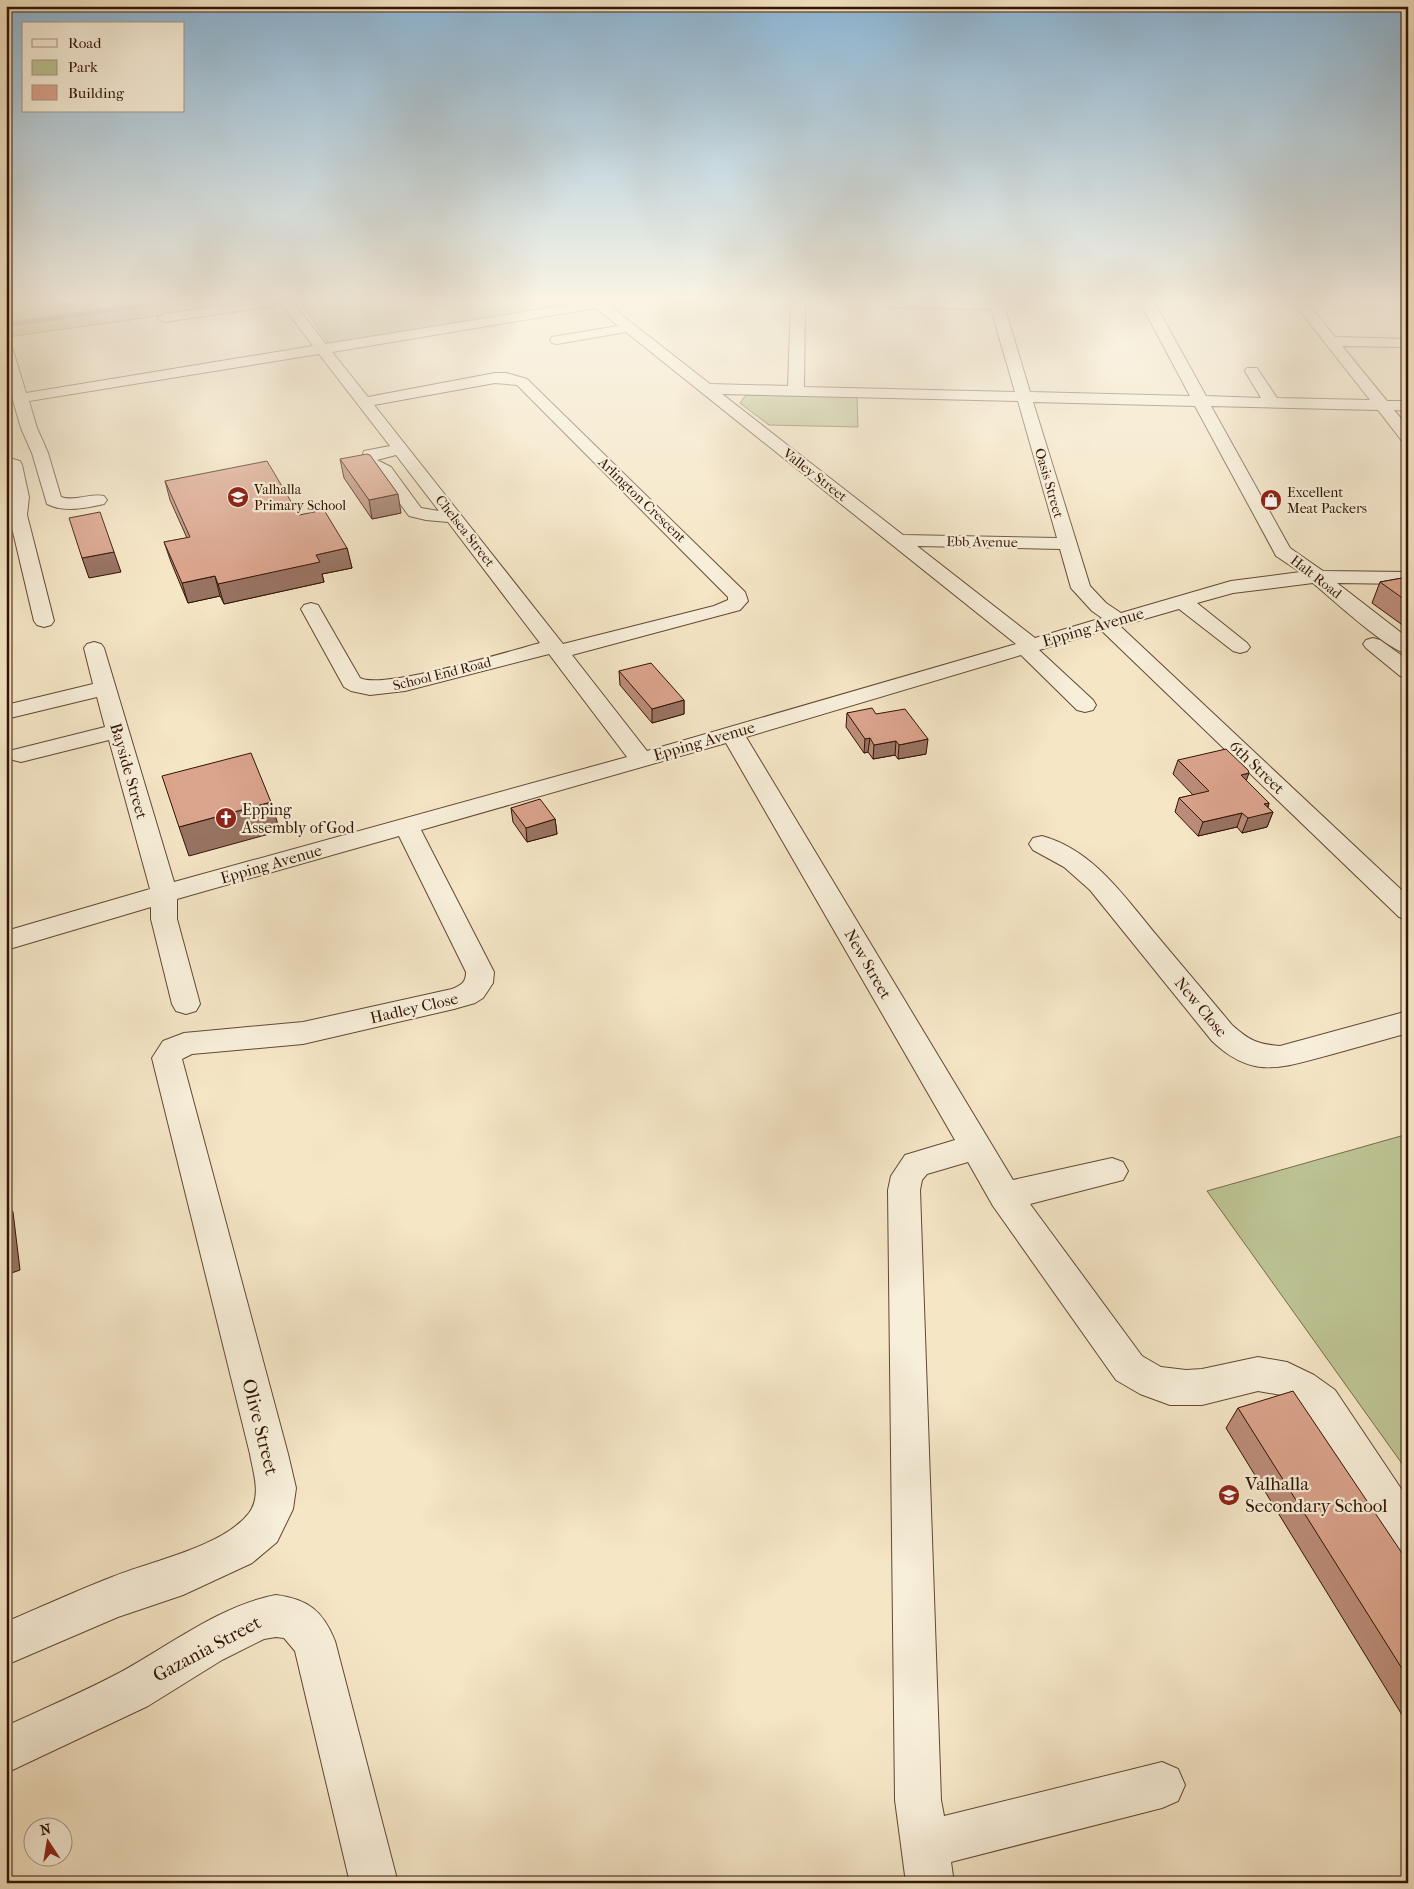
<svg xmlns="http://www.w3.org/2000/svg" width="1414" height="1889" viewBox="0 0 1414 1889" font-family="'IM FELL French Canon',serif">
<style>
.green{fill:#bdc494;stroke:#786c4c}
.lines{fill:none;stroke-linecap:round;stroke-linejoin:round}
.stream{stroke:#757974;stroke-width:5}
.minor-casing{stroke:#634834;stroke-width:2}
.minor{fill:#f8efda;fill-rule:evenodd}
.wall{fill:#bc8d79;stroke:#321404}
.shaded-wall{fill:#997363;stroke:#321404}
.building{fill:#dba48d;stroke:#321404}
.labels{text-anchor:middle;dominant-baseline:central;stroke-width:4.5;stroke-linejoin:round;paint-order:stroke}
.far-street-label{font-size:14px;fill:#321404;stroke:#f8efda}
.far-poi-label{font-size:14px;fill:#321404;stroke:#f8efda;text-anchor:start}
.street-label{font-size:16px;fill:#321404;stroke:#f8efda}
.poi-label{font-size:16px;fill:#321404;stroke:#f8efda;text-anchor:start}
.near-street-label{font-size:19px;fill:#321404;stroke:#f8efda}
.near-poi-label{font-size:19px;fill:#321404;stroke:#f8efda;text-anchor:start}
</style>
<rect width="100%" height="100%" fill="#f5e6c6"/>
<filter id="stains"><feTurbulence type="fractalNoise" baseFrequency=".004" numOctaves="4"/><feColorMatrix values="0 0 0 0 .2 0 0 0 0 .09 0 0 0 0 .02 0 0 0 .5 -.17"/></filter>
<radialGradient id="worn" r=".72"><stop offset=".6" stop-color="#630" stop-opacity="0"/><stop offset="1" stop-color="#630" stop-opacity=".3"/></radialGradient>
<g class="green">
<polygon points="6,302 258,302 8,337 9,343 6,342"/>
<polygon points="300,302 594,302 331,343 327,341"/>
<polygon points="746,395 857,397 858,427 769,425 740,403"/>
<polygon points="1408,1134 1408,1472 1207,1191"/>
</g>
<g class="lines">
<polyline class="stream" points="6,325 164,302"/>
<g class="minor-casing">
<g id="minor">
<path d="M244 302H293L326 344 585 302H618L610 306 710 384 788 386 791 302H805L804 387 1015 392 991 309 888 307 883 306 882 302H1003L1030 392 1190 396 1140 302H1154L1206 396 1261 398 1245 371 1247 368H1257L1277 398 1370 400 1293 302H1307L1335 337 1408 339V347L1342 346 1387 401H1408V411L1394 410 1408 427V443L1402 441 1378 410 1211 406 1290 548 1323 571 1408 572V584L1337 583 1408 638V654C1386 649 1333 600 1313 583L1233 593 1197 603 1247 643 1250 647 1247 651 1240 653 1233 651 1179 609 1120 626 1408 896V920L1399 917 1102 631 1039 650 1093 700 1096 705 1093 710 1085 712 1077 710 1021 655 746 737 1013 1180 1112 1158 1123 1162 1128 1171 1123 1180 1030 1204 1142 1356 1161 1367 1186 1370 1202 1369 1258 1357 1287 1362 1314 1375 1335 1390 1408 1499V1555L1394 1549 1309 1416 1288 1399 1281 1395 1258 1391 1202 1405H1170L1140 1394 1116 1380 993 1206 968 1162 927 1174 922 1180 920 1190 941 1800 944 1816 1162 1762 1178 1769 1185 1785 1178 1801 1162 1808 951 1862 954 1883H906L895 1800 888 1190 891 1176 905 1155 955 1140 726 743 421 830 494 972 493 983 483 998 475 1003 454 1009 303 1044 192 1054 182 1059 288 1454 296 1488 293 1509 277 1542 252 1563 183 1595 118 1617 6 1665V1622C41 1607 76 1591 112 1577 151 1561 223 1547 249 1513 262 1496 253 1472 250 1454L152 1058 163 1041 184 1033 303 1022 452 989C462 985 466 982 466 972L399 836 177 899V919L200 1004 196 1011 186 1014 176 1011 172 1004 151 919V907L6 950V931L150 889 109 740 21 762 13 760 9 755 13 750 105 727 97 697 10 718 6 717V705L93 684 84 648 87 644 94 642 101 644 104 648 174 882 627 757 549 654 405 691 370 695 351 691 344 687 301 609 304 605 311 603 318 605 360 678C383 690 510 651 540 643L448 522 426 520 409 516 379 475 362 466 360 462 364 451 390 446 319 354 29 401 37 428 48 453 61 497C75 502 90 493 104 496L107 500 104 504C85 508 65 513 47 504L32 453 21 428 6 376V346L11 347 13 350 26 393 313 346 280 302 273 306 164 322 157 318 164 314ZM596 308 618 326 552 337 550 340 552 343 557 344 626 332 1016 644 647 751 572 655 740 610 748 601 745 592 527 379 506 373H495L368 397 332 352ZM495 383 517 385 728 597V600L714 606 563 644 374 405ZM722 394 1018 401 1057 538 903 535ZM1033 402 1195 406 1274 552 1276 556 1300 572 1231 581 1121 613 1106 603 1090 586ZM396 455 439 511 421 508 391 467 377 460ZM917 546 1060 549 1071 588 1092 611 1102 618 1035 638Z"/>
<polygon points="6,457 20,461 22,465 29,497 27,515 54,621 51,625 44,627 37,625 34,621 9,515 11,497"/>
<polygon points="1373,638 1380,640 1408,660 1408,677 1400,676 1366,648 1363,644 1366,640"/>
<path d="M1042 836C1094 850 1126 899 1158 937 1183 967 1208 996 1232 1025 1250 1041 1257 1044 1280 1046L1408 1011V1033C1383 1040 1358 1047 1333 1054 1283 1067 1254 1081 1212 1041L1090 890 1064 867 1033 850 1029 844 1033 838Z"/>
<path d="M276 1595C308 1599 323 1611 335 1641L398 1883H350L295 1651 284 1638 276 1637 264 1639 222 1660 148 1706 6 1773V1726C43 1709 81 1693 117 1674 166 1648 220 1605 276 1595Z"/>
</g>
</g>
<use href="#minor" class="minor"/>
</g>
<g class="wall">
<polygon points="340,459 401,513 372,519 344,478"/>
<polygon points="165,481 299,515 347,548 352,568 322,574 324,582 224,604 220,596 188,603 171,562 164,542 187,538 170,500"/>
<polygon points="1408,577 1408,629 1372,603 1380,582"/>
<polygon points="619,671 684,700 684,714 652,723 620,685"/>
<polygon points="847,713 876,714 926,754 898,759 895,755 873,759 868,752 864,753 846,727"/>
<polygon points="1408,750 1408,762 1404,759"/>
<polygon points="1178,760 1246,780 1269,803 1268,808 1273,812 1267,827 1242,833 1237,827 1198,836 1175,812 1179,798 1193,795 1173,774"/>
<polygon points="511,808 555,819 557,834 527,842 513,822"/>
<polygon points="1238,1408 1408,1562 1408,1717 1404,1718 1226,1428"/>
</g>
<g class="shaded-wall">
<polygon points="398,494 401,513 372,519 369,500"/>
<polygon points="347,548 352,568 322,574 324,582 224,604 218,584 316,555"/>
<polygon points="114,552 121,572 89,578 82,558"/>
<polygon points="215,576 220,596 188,603 182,583"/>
<polygon points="684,700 684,714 652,723 652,709"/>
<polygon points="870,738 868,752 864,753 865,739"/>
<polygon points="928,739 926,754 898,759 899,745"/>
<polygon points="896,741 895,755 873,759 874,745"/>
<polygon points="1249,773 1244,787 1241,775"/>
<polygon points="271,802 280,831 189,856 179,827"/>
<polygon points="1269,803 1265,814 1273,812 1267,827 1242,833 1248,818 1264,804"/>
<polygon points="1242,813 1237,827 1198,836 1203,822"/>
<polygon points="555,819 557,834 527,842 526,828"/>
<polygon points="6,1201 13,1212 20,1270 6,1275"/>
</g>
<g class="building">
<polygon points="367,454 370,455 398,494 369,500 340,459"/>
<polygon points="267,461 299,515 324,510 347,548 316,555 320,562 218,584 215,576 182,583 164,542 190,537 165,481"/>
<polygon points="100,512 114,552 82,558 69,518"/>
<polygon points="1408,577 1408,602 1380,582"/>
<polygon points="651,663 684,700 652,709 619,671"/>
<polygon points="872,708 876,714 905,709 928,739 899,745 896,741 874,745 870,738 865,739 847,713"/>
<polygon points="1226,749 1248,770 1249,773 1241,775 1269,803 1264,804 1273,812 1248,818 1242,813 1203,822 1179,798 1209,791 1178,760"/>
<polygon points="251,753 271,802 179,827 162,776"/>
<polygon points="540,799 555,819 526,828 511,808"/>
<polygon points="6,1218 11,1256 6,1258"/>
<polygon points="1293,1391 1408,1562 1408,1678 1238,1408"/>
</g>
<linearGradient id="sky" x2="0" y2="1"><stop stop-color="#8cb8d8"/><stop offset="0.53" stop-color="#faf4e5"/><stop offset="1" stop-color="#faf4e5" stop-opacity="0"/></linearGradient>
<rect width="1414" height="567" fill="url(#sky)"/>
<defs>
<g id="school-disc" transform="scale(1.125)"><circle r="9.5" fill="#8f2418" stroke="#f8efda"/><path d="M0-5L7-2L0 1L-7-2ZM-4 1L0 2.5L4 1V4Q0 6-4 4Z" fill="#fff"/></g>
<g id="shop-disc" transform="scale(1.125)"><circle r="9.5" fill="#8f2418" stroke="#f8efda"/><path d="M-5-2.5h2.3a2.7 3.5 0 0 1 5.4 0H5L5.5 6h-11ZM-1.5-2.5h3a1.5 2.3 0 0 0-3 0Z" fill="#fff"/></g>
<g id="church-disc" transform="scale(1.125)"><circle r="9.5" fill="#8f2418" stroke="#f8efda"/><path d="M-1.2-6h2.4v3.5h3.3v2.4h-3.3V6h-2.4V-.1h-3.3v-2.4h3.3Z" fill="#fff"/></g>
</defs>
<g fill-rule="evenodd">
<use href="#school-disc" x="238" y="497"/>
<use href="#shop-disc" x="1271" y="500"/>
<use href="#church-disc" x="226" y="818"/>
<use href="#school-disc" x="1229" y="1495"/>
</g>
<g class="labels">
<g class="far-street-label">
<text transform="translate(815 475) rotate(38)">Valley Street</text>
<text transform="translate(1049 483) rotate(74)">Oasis Street</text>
<text transform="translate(642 500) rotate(44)">Arlington Crescent</text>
<text transform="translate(465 531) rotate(52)">Chelsea Street</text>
<text transform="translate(982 542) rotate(1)">Ebb Avenue</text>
<text transform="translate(1316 577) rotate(38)">Halt Road</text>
<text transform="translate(442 674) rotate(-14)">School End Road</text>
</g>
<g class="far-poi-label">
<text x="254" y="489">Valhalla<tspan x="254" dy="16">Primary School</tspan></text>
<text x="1287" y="492">Excellent<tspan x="1287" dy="16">Meat Packers</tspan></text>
</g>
<g class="street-label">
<text transform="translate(1093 627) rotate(-16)">Epping Avenue</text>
<text transform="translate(704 741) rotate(-16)">Epping Avenue</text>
<text transform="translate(1257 767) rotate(44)">6th Street</text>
<text transform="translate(129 771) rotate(74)">Bayside Street</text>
<text transform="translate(271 864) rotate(-16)">Epping Avenue</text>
<text transform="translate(868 964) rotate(60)">New Street</text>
<text transform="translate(1201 1007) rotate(50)">New Close</text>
<text transform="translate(414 1008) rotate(-13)">Hadley Close</text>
</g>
<g class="poi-label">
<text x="242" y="809">Epping<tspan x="242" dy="18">Assembly of God</tspan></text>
</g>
<g class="near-street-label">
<text transform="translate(260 1427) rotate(76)">Olive Street</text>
<text transform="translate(207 1649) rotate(-28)">Gazania Street</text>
</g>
<g class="near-poi-label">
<text x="1245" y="1484">Valhalla<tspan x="1245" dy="22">Secondary School</tspan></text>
</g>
</g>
<rect width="1414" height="1889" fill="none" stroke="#f5e6c6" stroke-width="25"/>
<rect x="8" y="8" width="1399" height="1874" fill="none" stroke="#321404" stroke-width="2.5"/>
<rect x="12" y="12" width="1389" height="1864" fill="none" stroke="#321404"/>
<rect x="22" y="22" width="162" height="90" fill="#f8efda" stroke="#a99784"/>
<rect x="32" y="39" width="25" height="8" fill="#f8efda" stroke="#a99784"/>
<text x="68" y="48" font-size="15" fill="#321404">Road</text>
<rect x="32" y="60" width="25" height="15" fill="#bdc494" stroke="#a99784"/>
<text x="68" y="72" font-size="15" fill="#321404">Park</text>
<rect x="32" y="85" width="25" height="15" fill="#dba48d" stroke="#a99784"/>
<text x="68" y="98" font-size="15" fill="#321404">Building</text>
<g transform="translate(48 1842) rotate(348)"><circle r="24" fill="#f8efda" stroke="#a99784"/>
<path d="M0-4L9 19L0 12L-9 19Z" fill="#8f2418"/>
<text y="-8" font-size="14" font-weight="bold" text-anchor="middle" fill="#321404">N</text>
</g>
<rect width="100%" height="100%" filter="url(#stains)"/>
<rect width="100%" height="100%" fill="url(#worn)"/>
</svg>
